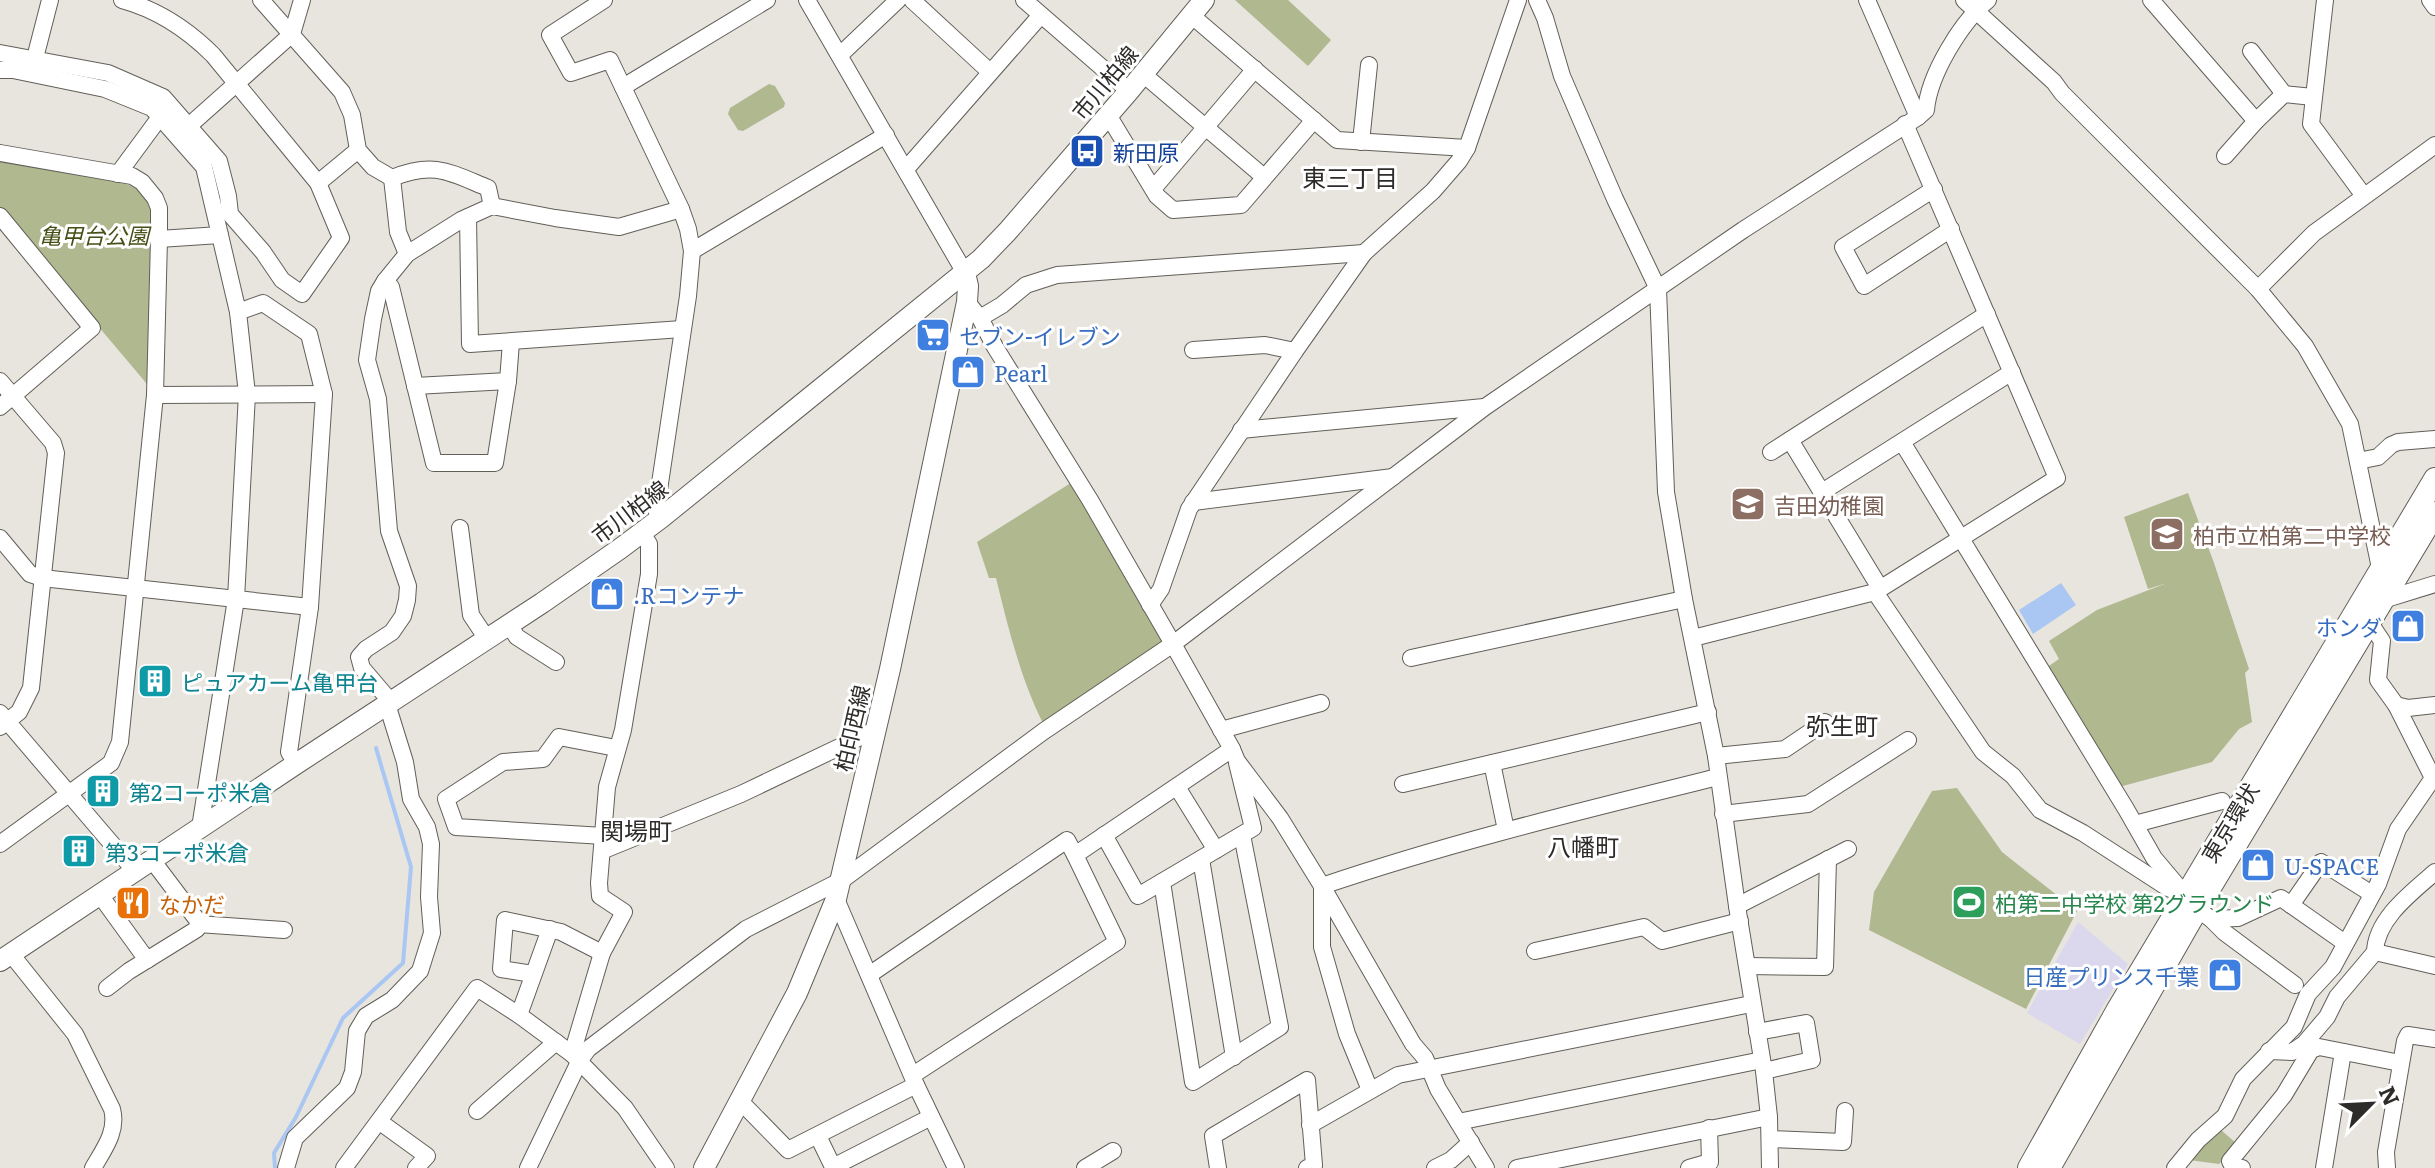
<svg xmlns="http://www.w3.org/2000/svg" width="2435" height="1168" viewBox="0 0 2435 1168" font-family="Literata,'Noto Sans JP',serif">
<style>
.commercial{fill:#dbd8ee}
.green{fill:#afb88f}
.water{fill:#aac7f3}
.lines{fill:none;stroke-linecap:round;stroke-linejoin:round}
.stream{stroke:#aac7f3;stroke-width:4}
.minor-casing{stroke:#625f59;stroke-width:18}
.major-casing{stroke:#625f59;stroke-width:22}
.highway-casing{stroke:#625f59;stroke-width:24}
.minor{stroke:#fff;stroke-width:16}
.major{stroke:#fff;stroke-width:20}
.highway{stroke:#fff;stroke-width:22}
.labels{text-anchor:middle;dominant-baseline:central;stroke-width:6;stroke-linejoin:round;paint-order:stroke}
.street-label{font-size:22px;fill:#2e2c2a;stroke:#fff}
.transit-label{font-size:22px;fill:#164399;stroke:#fff;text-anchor:start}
.park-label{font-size:22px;font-style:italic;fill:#464f16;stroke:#fff}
.shop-label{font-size:22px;fill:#366cbe;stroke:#fff;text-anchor:start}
.education-label{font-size:22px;fill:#785e54;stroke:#fff;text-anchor:start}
.culture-label{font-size:22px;fill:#0d838f;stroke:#fff;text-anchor:start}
.leisure-label{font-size:22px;fill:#27864d;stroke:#fff;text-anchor:start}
.food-label{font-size:22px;fill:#c56008;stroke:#fff;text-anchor:start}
.neighbourhood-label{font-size:24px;fill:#2e2c2a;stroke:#fff}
</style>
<rect width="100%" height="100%" fill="#e8e4de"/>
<polygon class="commercial" points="2078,922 2128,964 2080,1044 2027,1013"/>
<g class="green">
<polygon points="1235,0 1288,0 1331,40 1308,66"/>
<polygon points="769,84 775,86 785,103 784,107 743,131 738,130 728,114 730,108"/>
<polygon points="0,160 123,182 144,193 150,201 152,212 150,382 147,384 0,210"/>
<path d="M1074 481 1167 639 1043 723C1020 677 1008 627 996 578H989L977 542Z"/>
<polygon points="2188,493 2214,563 2249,669 2245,673 2252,722 2239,729 2212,762 2119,787 2046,668 2059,659 2049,641 2097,610 2167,583 2148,589 2124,517"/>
<polygon points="1957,788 2002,852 2077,911 2026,1009 1869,930 1874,892 1932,791"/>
<polygon points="2221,1130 2237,1144 2219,1164 2189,1160 2202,1146"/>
</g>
<polygon class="water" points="2061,583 2076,605 2033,634 2019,610"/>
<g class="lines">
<polyline class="stream" points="275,1168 274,1153 296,1117 343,1018 403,963 411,867 376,748"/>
<g class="minor-casing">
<g id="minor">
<polyline points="261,0 342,92 352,115 358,150 373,167 392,178"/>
<polyline points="604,0 550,35 571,73 610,60 681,209 688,229 692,251 688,296 656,510 661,518"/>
<polyline points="807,0 965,273"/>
<polyline points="912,0 990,72"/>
<polyline points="1024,0 1129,91"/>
<polyline points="1537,0 1545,18 1562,76 1615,199 1658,289 1666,492 1684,599 1716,756 1737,906 1764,1071 1769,1117 1770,1168"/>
<polyline points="1867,0 1918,117"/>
<polyline points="1964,0 2054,82 2062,93 2258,289 2305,346 2350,424 2380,568"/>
<polyline points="2151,0 2256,121 2225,156"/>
<polyline points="2325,0 2311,124 2364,196"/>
<polyline points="2430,0 2435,7"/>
<polyline points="1191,15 1337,140 1467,148"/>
<polyline points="2251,51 2284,94"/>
<path d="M0 53 108 73 163 97 219 161 228 196 230 214 263 252 282 280 302 294 341 238 318 183 213 55C187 29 159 10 122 0"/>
<polyline points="840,55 898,0"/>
<polyline points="35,58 50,0"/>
<polyline points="0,70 13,70 105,89 152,108 204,167 238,312 247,394 236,599 200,828"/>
<polyline points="1143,74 1264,177"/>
<polyline points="623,87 767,0"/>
<polyline points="1108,115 1157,196 1173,210 1241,205 1314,120"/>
<polyline points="2256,121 2284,94 2313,97"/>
<polyline points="182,132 292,34 302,0"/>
<polyline points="1361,142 1369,65"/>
<polyline points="0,153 132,176 142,182 155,198 159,208 159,239 155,395 120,742 111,763 0,844"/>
<polyline points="906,169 1041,15"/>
<polyline points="118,174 160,117"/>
<polyline points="318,183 358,150"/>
<polyline points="1153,189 1255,69"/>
<polyline points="1934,189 1843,247 1864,286 1951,229"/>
<polyline points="0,216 92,328 0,407"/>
<polyline points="468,217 470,344 682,329"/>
<polyline points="159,239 220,235"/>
<polyline points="692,251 886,135"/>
<path d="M407 254 398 232 392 178C434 161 449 172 488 188L492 206"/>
<polyline points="385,281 391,287 434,463 495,463 508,381 511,342"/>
<polyline points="2258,289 2314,233 2435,145"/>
<polyline points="238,312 263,303 309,334 324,394 310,607 289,752 296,764"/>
<polyline points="980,318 1002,305 1026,285 1057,275 1364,253"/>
<polyline points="1193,350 1265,345 1295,351"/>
<polyline points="0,381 53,443 56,453 31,688 19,712 0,727"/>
<polyline points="415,386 508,381"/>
<polyline points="155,395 324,394"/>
<polyline points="1241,430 1484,407"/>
<polyline points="1790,440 1880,588"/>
<polyline points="1902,442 2126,809 2154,858 2197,909 2211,919 2238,918 2281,898 2345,943"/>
<polyline points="1771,452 1987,314"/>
<polyline points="2358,461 2378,457 2391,445 2398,442 2435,439"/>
<polyline points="1822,492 2012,372"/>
<polyline points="1193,502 1393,477"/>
<polyline points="460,528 471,615 487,639"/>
<polyline points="642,533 649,544 649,574 623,730 607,787 599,883 600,896 624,912 602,953 572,1054 625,1108 666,1168"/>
<polyline points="0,538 30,574 42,578 310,607"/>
<polyline points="1875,592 1983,752 2013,776 2040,810 2083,833 2168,888 2181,893"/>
<polyline points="2383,600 2435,584"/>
<polyline points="1150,605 1161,589 1189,509 1295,351 1364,253 1433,191 1459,161 1467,148 1518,0"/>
<polyline points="509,625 517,637 556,662"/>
<polyline points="1693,638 1875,592 2057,478 1905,124"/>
<polyline points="1411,658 1684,599"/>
<polyline points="391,702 362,668 359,657 366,649 392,632 403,616 407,600 408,586 389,531 378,399 367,360 373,319 379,291 385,281 407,254 461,220 492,206 555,218 619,227 681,209"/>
<polyline points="2396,705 2408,708 2435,705"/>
<polyline points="0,713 135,871"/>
<polyline points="1221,730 1321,703"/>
<polyline points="1232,749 1237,761 1280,818 1322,886 1413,1044 1425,1058 1438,1089 1486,1168"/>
<polyline points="1716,756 1785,749 1825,722"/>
<polyline points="1492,763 1506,830"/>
<polyline points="1403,784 1708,712"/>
<polyline points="1177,787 1216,850"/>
<polyline points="1723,814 1808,804 1908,740"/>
<polyline points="2135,824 2222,801"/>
<polyline points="1104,835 1138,896 1253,828 1237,763"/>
<polyline points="604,836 456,827 446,799 503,762 543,759 559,737 616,748"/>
<polyline points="604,850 741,794 875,730"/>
<polyline points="1201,859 1234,1057"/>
<path d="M2435 872C2411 893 2376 919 2375 952L2435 966"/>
<polyline points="1162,882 1193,1082 1280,1027 1242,835"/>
<polyline points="100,895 147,960"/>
<polyline points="836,899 916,1085 956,1168"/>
<polyline points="2291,905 2321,862 2372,894"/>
<polyline points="1737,906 1848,849"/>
<polyline points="2211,919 2224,932 2295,985"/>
<polyline points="198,924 284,930"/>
<polyline points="550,929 519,1015 572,1054"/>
<polyline points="1535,951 1644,927 1662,941 1740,921"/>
<path d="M11 954 75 1034 112 1109C118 1131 104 1149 93 1168"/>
<polyline points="1748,966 1825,967 1828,859"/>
<polyline points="533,974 501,969 505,920 561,932 602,953"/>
<path d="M869 975 1067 840 1075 855 1232 749 1173 644 1485 407 1743 230 1918 117 1926 110C1929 75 1961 22 1988 0"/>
<polyline points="107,988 129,971 197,929 198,921 152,860"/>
<polyline points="1757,1032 1806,1023 1812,1060 1764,1071"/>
<polyline points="2269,1051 2292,1052 2304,1044 2327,1017 2337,997 2375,952"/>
<polyline points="913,1075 1117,942 1075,855"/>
<path d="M1370 1090 1347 1034 1322 947V886C1451 842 1585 810 1718 777"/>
<polyline points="740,1101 788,1150 916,1085"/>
<polyline points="477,1111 556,1042"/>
<polyline points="380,1122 427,1156 416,1168"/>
<polyline points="1458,1122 1762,1060"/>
<polyline points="1310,1125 1398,1075 1751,1004"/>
<polyline points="818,1136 833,1167 931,1117"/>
<polyline points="1770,1139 1843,1142 1845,1111"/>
<polyline points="286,1168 295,1138 347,1088 353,1072 357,1031 366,1016 392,1000 420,971 432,933 429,897 431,844 427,827 411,799 405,762 387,704"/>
<polyline points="344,1168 477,988 519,1015"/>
<polyline points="528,1168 580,1060 588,1049 746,929 842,880 1044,731 1173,644 1090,500 995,347 980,318 967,302"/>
<polyline points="1085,1168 1113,1151"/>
<polyline points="1218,1168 1213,1136 1307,1080 1314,1165 1307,1168"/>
<polyline points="1435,1168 1451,1160 1471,1142"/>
<polyline points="1517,1168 1769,1117"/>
<polyline points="1689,1168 1710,1162 1709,1128"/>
<polyline points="2175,1168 2198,1140 2225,1116 2243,1079 2294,1027 2308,994 2333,967 2378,884 2398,829 2433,778 2396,705 2378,680 2382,641 2370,623"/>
<polyline points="2242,1168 2233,1167 2230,1161 2284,1095 2311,1050 2319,1047 2400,1063"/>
<polyline points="2324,1168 2343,1052"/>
<polyline points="2387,1168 2386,1152 2405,1041 2408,1035 2435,1039"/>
</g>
</g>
<g class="major-casing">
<g id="major">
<polyline points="0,961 296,764 542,603 621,548 661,518 981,259 1007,232 1129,91 1204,0"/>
<polyline points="704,1168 797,993 836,899 890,669 967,302 968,286 965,273"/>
</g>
</g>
<g class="highway-casing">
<g id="highway">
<polyline points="2029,1168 2117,1011 2435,479"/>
<polyline points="2049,1168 2197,909 2435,513"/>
</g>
</g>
<use href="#minor" class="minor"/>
<use href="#major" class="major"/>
<use href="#highway" class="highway"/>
</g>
<defs>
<g id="bus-square" transform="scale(1.8)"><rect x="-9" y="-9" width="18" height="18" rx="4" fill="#1a4fb4" stroke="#fff"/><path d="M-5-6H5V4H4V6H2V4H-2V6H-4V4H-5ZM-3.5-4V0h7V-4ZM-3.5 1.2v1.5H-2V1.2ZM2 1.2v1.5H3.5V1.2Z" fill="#fff"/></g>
<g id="supermarket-square" transform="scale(1.8)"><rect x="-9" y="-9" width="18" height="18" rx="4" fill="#3f7fe0" stroke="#fff"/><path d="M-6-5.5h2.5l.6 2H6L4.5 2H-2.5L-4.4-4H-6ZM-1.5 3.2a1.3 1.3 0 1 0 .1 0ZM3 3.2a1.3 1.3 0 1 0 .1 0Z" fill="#fff"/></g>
<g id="shop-square" transform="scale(1.8)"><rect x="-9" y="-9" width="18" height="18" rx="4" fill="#3f7fe0" stroke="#fff"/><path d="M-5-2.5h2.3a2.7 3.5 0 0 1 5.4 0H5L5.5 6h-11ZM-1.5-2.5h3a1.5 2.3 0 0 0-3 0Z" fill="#fff"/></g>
<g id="school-square" transform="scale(1.8)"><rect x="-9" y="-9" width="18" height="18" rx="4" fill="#8d6e63" stroke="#fff"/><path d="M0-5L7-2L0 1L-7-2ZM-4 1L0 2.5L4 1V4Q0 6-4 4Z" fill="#fff"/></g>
<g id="building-square" transform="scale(1.8)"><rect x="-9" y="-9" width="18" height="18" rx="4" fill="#0f9aa8" stroke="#fff"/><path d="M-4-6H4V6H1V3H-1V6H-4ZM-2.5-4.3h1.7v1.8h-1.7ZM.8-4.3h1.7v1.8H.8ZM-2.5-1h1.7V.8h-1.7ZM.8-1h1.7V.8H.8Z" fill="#fff"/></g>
<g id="stadium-square" transform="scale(1.8)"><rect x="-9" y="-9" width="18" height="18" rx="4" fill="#2e9e5b" stroke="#fff"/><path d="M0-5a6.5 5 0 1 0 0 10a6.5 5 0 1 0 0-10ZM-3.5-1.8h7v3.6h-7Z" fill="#fff"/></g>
<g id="restaurant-square" transform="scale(1.8)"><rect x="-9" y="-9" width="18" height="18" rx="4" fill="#e8710a" stroke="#fff"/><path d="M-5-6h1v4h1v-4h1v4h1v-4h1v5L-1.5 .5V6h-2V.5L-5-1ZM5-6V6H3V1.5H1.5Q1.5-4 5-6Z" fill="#fff"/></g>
</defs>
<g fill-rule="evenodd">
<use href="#bus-square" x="1087" y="151"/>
<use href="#supermarket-square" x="933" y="335"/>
<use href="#shop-square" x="968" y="372"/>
<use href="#school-square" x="1748" y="504"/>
<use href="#school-square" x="2167" y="534"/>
<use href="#shop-square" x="607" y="594"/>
<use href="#shop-square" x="2408" y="626"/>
<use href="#building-square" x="155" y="681"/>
<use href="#building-square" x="103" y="791"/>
<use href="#building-square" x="79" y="851"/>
<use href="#shop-square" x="2258" y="865"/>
<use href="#stadium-square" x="1969" y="902"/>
<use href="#restaurant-square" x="133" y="903"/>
<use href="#shop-square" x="2225" y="975"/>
</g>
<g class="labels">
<g class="street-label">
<text transform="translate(1104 82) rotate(-50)">市川柏線</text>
<text transform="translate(629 511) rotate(-37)">市川柏線</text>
<text transform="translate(851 728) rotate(-77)">柏印西線</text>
<text transform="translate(2229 822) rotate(-59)">東京環状</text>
</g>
<g class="transit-label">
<text x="1113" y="151">新田原</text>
</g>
<g class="park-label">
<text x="94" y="234">亀甲台公園</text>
</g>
<g class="shop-label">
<text x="959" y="335">セブン-イレブン</text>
<text x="994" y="372">Pearl</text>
<text x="633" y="594">.Rコンテナ</text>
<text x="2382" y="626" text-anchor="end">ホンダ</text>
<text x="2284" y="865">U-SPACE</text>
<text x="2199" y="975" text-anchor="end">日産プリンス千葉</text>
</g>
<g class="education-label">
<text x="1774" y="504">吉田幼稚園</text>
<text x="2193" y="534">柏市立柏第二中学校</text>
</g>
<g class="culture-label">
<text x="181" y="681">ピュアカーム亀甲台</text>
<text x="129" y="791">第2コーポ米倉</text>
<text x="105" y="851">第3コーポ米倉</text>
</g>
<g class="leisure-label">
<text x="1995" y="902">柏第二中学校 第2グラウンド</text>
</g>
<g class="food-label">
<text x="159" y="903">なかだ</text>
</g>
<g class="neighbourhood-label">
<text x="1350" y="176">東三丁目</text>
<text x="1842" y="724">弥生町</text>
<text x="636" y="829">関場町</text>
<text x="1583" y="845">八幡町</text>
</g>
</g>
<g transform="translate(2371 1104) rotate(66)" stroke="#ffffff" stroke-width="6" paint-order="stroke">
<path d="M0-6L14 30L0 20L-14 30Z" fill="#2e2c2a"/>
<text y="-12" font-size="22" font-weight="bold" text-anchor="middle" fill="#2e2c2a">N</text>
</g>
</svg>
